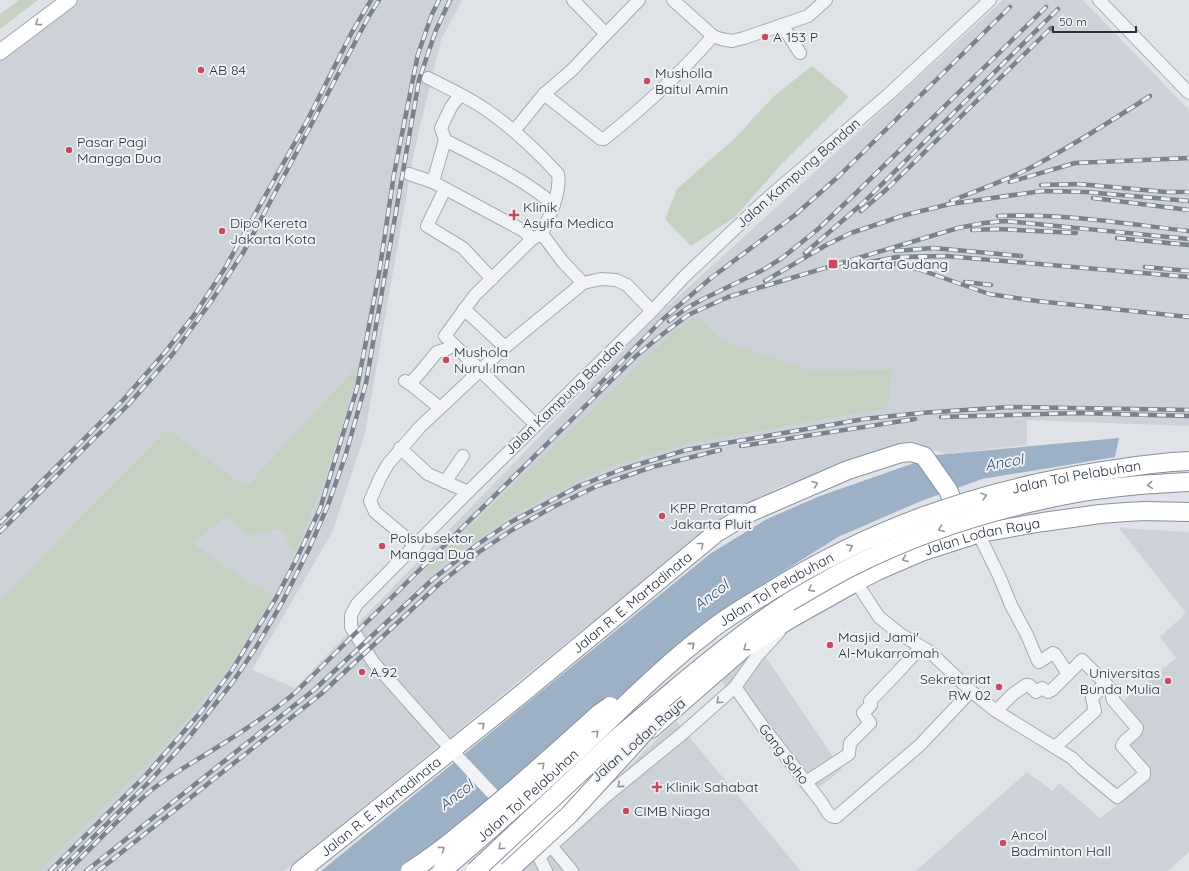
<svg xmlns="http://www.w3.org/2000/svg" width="1189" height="871" viewBox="0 0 1189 871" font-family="Quicksand,sans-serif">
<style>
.built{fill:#cdd2d9}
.green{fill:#c5d1c1}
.water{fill:#9cb0c6}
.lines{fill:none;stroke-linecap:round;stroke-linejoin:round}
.minor-casing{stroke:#a5aab2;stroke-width:14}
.major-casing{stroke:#9fa7b3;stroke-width:17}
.highway-casing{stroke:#88909d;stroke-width:20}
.minor{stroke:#f2f3f6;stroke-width:12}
.major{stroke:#fff;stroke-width:15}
.highway{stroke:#fff;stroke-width:18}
.rail-casing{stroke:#7a8290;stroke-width:4.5}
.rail{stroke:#eff1f5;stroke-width:3;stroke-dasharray:9;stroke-linecap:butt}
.highway-bridge-casing{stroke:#88909d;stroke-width:20;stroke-linecap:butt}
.highway-bridge{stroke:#fff;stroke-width:18}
.oneway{stroke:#94989e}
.oneway2{stroke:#8e929a}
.poi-dot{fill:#c64b5d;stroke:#eff1f5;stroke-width:1.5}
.labels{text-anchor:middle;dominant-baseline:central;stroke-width:4;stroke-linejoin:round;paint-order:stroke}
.poi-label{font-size:14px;fill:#29313e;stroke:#eff1f5;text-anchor:start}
.street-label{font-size:14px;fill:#29313e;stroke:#eff1f5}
.water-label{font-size:15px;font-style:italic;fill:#364f6f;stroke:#eff1f5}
</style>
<rect width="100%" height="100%" fill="#dfe3e8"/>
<g class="built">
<polygon points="76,0 462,0 441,40 414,152 365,433 333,531 252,670 295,688 656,317 1003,0 1083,0 1189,110 1189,426 1027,420 1027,445 945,454 916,443 782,486 726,514 284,871 0,871 0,61"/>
<polygon points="1119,528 1189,532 1189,852 1168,871 916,871 1027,772 1053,791 1059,783 1100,818 1150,779 1125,750 1143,733 1118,705 1176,658 1160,637 1186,613"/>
<polygon points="757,644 842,770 807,796 718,677"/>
<polygon points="676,721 801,871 521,871"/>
</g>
<g class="green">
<polygon points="19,0 38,0 0,29 0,14"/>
<polygon points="812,66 849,97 779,167 735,217 691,246 665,219 677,189 734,139 774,96"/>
<polygon points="698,316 722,341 805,369 891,370 888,408 690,443 602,469 517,512 429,573 425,570 674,331"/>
<path d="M361 362 327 473 295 553 281 529 249 535 227 516 193 543 243 579 274 595C258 619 244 646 227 669 172 744 104 807 38 871H0V600L167 429 246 487Z"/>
</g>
<polygon class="water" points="1119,438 1115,457 982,479 921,501 838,537 725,608 496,811 424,871 321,871 710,554 767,519 820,496 937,455"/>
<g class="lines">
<g class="minor-casing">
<g id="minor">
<polyline points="573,0 606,34 639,0"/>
<polyline points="673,0 713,36 721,39 732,41 744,38 808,16 826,0"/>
<polyline points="1099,0 1189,93"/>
<polyline points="782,25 800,53"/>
<path d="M544 94 601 139H604C643 108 680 74 713 36"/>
<polyline points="514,131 544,94 572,70 606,34"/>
<path d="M445 140C481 159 523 178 554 205"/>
<path d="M409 174 433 182 524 231 532 239 542 234C549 216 561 194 558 174 535 149 511 126 482 107 465 96 446 87 428 78"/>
<polyline points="433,182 445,140 441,128 451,107 460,95"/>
<polyline points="445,189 427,226 463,248 492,279"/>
<polyline points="542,234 563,262 583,283"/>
<polyline points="532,239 475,295 445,336 535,424"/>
<polyline points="464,309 505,347"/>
<polyline points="405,381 413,386 440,408"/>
<polyline points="410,383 418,375 437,352 447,349 453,345"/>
<polyline points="400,448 428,474 468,492"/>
<polyline points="445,482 463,456"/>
<polyline points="980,533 982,541 1000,578 1011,605 1027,635 1038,661 1039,662 1053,653 1055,654 1068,674"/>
<polyline points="416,546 375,512 370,501 380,478 388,464 420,427 505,347 583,283 601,279 616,280 627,285 652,311"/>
<path d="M856 582 879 617 900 634 930 652 971 691 996 711 1072 758 1082 768 1117 797 1144 775V771L1122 746C1124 738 1135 736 1137 728L1113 700 1112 697 1114 693 1105 683"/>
<path d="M735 687 763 727 822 803C825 808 829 818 836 817L920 745 971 691"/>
<polyline points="996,711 1013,694 1026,685 1029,685 1036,692 1042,688 1048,692 1052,690 1082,660 1105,683 1092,698 1095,711 1055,747"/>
<polyline points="806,782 849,754 850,743 870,723 863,713 871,705 870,701 897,673 921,647"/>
<polyline points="547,841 572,871"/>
<polyline points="539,857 606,796 682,734 735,687 757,656 779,632"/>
<polyline points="546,871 524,827 456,755 373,662 351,627 351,615 357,604 468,492 652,311 685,276 762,203 889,94 990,0"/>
</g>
</g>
<g class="major-casing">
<polyline id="major" points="0,52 69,0"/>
</g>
<g class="highway-casing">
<g id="highway">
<path d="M675 689C712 658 749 628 789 602"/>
<path id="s1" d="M651 729 744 648 790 619 856 582 877 571 921 552 980 533 1043 522 1100 514 1126 512 1145 511 1189 512"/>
<path id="s2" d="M300 871 519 696 716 533 751 512 848 470 901 453 911 452 924 456 948 490 968 537"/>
<polyline points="492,871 538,831 584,788"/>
</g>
</g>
<use href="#minor" class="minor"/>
<use href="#major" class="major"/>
<use href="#highway" class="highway"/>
<g class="rail-casing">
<g id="rail">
<polyline points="1010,182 1075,163 1189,158"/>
<polyline points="1041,185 1079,184 1166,192 1189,192"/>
<polyline points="1093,198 1189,210"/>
<path d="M951 201C978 190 1005 181 1030 168 1071 147 1111 121 1150 96"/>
<polyline points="861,211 886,190 1051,28"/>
<path d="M998 216C1061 213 1126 224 1189 231"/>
<polyline points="972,230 998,229 1076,233"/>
<polyline points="1117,238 1189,245"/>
<polyline points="895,251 933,248 1021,256"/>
<polyline points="805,253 863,203 1058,9"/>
<polyline points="883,263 897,264 918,269 989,294 1037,301 1189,317"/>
<polyline points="847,266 897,257 946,256 1189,277"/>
<polyline points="1145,267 1189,271"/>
<polyline points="765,281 828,244 851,233 905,215 950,204 1042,191 1086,192 1189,201"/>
<polyline points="965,282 991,285"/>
<polyline points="669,321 687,308 703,299 763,270 782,258 817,230 855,194 1046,7"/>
<polyline points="593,391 662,320 711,278 795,215 839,176 1010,7"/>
<polyline points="941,417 1079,413 1189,416"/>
<polyline points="741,446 915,419"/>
<polyline points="0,523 123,400 166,351 195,314 225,268 308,119 352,32 371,0"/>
<polyline points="0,532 129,404 172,355 210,303 243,253 369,16 379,0"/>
<polyline points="50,871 146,775 200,713 232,670 276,598 295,562 320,509 357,388 379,274 394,174 418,54 432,14 439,0"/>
<polyline points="59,871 151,780 186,741 232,683 255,649 283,601 309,549 328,505 345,457 366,383 419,80 436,30 450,0"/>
<path d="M68 871C96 843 124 813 154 788 171 775 190 764 208 753 239 734 269 715 296 692L636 356 659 337 688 315 728 297 958 228 984 223 1005 221 1189 239"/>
<polyline points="86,871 315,689 433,579 478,544 509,523 579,486 620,470 686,450 864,419 921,413 1009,407 1189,410"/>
<polyline points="98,871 321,694 438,585 479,552 512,530 553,507 597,486 652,467 720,450"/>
</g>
</g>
<use href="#rail" class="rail"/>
<g class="highway-bridge-casing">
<g id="highway-bridge">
<path d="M789 602C810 590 831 577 853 566 922 531 1000 507 1077 493 1114 486 1152 484 1189 482"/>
<path d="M410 871C431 858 450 843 469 827 514 791 557 752 600 713L610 706"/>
<path id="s3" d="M442 871C484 835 526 798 567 760 613 718 657 671 707 633 725 618 746 606 766 594 869 529 976 491 1097 472 1128 467 1158 462 1189 461"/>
<polyline points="475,871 617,738 675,689"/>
<polyline points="508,871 569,815 632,746 655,720 661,711"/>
</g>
</g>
<use href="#highway-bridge" class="highway-bridge"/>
</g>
<defs><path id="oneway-chevron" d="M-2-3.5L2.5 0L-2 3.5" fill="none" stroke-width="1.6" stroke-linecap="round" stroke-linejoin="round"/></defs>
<g class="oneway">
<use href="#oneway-chevron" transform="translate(38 23) rotate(143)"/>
<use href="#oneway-chevron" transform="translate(815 484) rotate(-23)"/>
<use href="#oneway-chevron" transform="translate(1150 485) rotate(175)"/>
<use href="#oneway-chevron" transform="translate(984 496) rotate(-16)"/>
<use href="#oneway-chevron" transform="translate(941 529) rotate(159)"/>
<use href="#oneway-chevron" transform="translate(701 545) rotate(-39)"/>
<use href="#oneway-chevron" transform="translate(850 547) rotate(-26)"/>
<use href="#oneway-chevron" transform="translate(905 559) rotate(157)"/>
<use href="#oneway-chevron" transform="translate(811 589) rotate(151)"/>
<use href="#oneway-chevron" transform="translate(692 645) rotate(-40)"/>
<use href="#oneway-chevron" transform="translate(746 648) rotate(145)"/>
<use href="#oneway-chevron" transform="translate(482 725) rotate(-39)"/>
<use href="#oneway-chevron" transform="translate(596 733) rotate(-43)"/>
<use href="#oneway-chevron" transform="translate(542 765) rotate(-43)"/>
<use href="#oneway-chevron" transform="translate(501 847) rotate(137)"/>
<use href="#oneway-chevron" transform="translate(442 849) rotate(-37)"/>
</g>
<g class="oneway2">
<use href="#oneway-chevron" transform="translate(719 701) rotate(138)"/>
<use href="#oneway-chevron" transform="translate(620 785) rotate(140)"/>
</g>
<g class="poi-dot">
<circle cx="765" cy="37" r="4"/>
<circle cx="201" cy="70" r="4"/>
<circle cx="647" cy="81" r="4"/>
<circle cx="69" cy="150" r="4"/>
<path d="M512 209h4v4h4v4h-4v4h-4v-4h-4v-4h4z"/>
<circle cx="222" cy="231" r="4"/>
<rect x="828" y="259" width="10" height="10" rx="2"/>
<circle cx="446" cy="360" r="4"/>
<circle cx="662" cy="516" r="4"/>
<circle cx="382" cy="546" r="4"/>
<circle cx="830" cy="645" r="4"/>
<circle cx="362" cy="672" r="4"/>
<circle cx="1168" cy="681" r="4"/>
<circle cx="999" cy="687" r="4"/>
<path d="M655 781h4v4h4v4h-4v4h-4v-4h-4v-4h4z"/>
<circle cx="626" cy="811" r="4"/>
<circle cx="1003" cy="843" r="4"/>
</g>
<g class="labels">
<g class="poi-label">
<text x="773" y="37">A 153 P</text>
<text x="209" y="70">AB 84</text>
<text x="655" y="73">Musholla<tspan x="655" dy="16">Baitul Amin</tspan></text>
<text x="77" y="142">Pasar Pagi<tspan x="77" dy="16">Mangga Dua</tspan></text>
<text x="523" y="207">Klinik<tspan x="523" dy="16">Asyifa Medica</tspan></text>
<text x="230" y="223">Dipo Kereta<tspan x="230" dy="16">Jakarta Kota</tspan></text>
<text x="842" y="264">Jakarta Gudang</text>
<text x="454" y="352">Mushola<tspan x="454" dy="16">Nurul Iman</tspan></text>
<text x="670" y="508">KPP Pratama<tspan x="670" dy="16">Jakarta Pluit</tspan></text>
<text x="390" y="538">Polsubsektor<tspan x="390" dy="16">Mangga Dua</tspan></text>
<text x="838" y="637">Masjid Jami'<tspan x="838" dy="16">Al-Mukarromah</tspan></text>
<text x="370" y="672">A.92</text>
<text x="1160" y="673" text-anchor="end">Universitas<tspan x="1160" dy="16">Bunda Mulia</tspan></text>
<text x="991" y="679" text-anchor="end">Sekretariat<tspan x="991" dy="16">RW 02</tspan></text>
<text x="666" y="787">Klinik Sahabat</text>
<text x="634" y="811">CIMB Niaga</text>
<text x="1011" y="835">Ancol<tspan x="1011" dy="16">Badminton Hall</tspan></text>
</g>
<g class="street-label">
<text transform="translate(798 173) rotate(-41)">Jalan Kampung Bandan</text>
<text transform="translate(564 397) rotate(-44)">Jalan Kampung Bandan</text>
<text stroke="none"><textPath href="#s3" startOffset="761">Jalan Tol Pelabuhan</textPath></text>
<text stroke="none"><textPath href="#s1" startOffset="388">Jalan Lodan Raya</textPath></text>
<text stroke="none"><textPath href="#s3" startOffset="438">Jalan Tol Pelabuhan</textPath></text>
<text stroke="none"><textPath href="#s2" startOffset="427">Jalan R. E. Martadinata</textPath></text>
<text transform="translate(638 740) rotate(-41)">Jalan Lodan Raya</text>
<text transform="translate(784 754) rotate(52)">Gang Soho</text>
<text stroke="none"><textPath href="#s3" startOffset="114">Jalan Tol Pelabuhan</textPath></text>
<text stroke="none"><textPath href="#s2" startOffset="103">Jalan R. E. Martadinata</textPath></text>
</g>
<g class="water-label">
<text transform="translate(1004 462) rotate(-10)">Ancol</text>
<text transform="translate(711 595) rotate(-37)">Ancol</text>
<text transform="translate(456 795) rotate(-38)">Ancol</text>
</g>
</g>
<path d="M1053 26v6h83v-6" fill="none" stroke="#29313e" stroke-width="2"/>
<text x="1059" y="26" font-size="12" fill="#29313e" stroke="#eff1f5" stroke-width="3" paint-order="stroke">50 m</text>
</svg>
